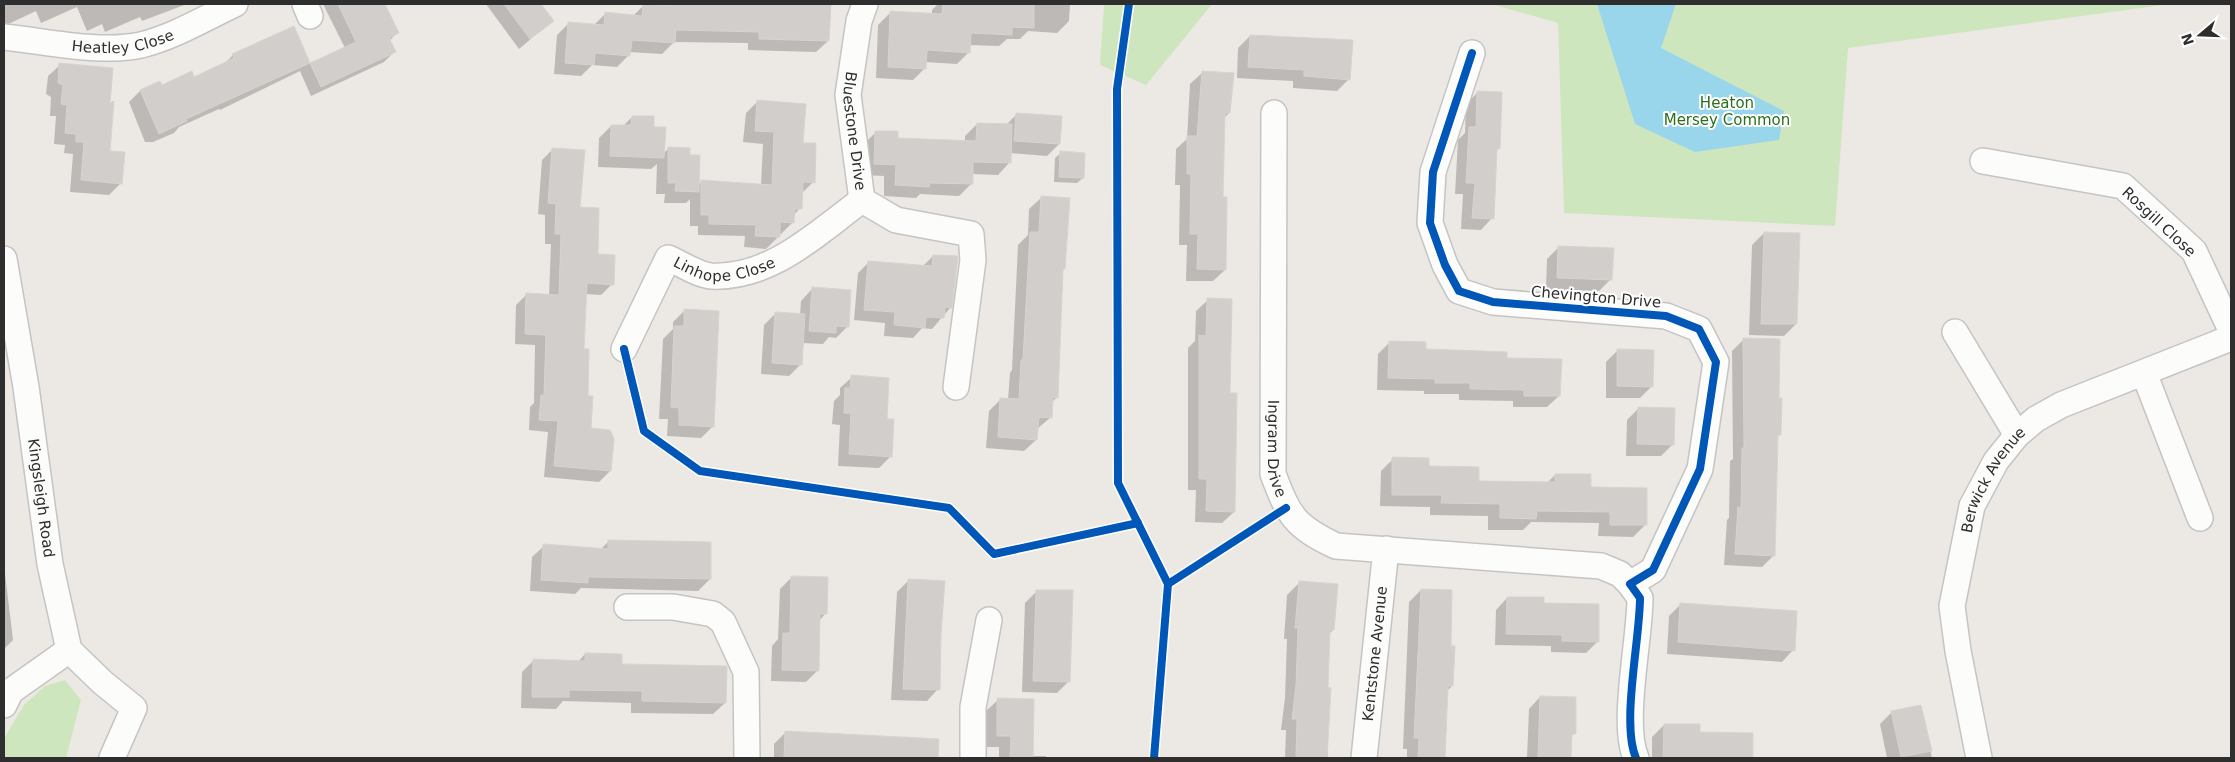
<svg xmlns="http://www.w3.org/2000/svg" width="2235" height="762" viewBox="0 0 2235 762" font-family="'DejaVu Sans',sans-serif">
<style>
.green{fill:#cee6be}
.water{fill:#99d6ec}
.shadow{fill:#0003}
.building{fill:#d1cecb;stroke:#d7d4d0}
.lines{fill:none;stroke-linecap:round;stroke-linejoin:round}
.street-casing{stroke:#c5c4c5;stroke-width:28}
.street{stroke:#fcfcfb;stroke-width:25}
.cycleway-casing{stroke:#fff;stroke-width:11}
.cycleway{stroke:#0057b8;stroke-width:8}
.labels{text-anchor:middle;dominant-baseline:central;stroke-width:4;stroke-linejoin:round;paint-order:stroke}
.street-label{font-size:15px;fill:#2e2e2e;stroke:#fff}
.park-label{font-size:15px;fill:#2c6e1b;stroke:#fff}
</style>
<rect width="100%" height="100%" fill="#ece8e4"/>
<g class="green">
<polygon points="1104,4 1212,4 1146,85 1100,65"/>
<polygon points="1491,4 2170,4 1848,48 1835,226 1564,213 1558,23"/>
<polygon points="65,680 81,700 66,758 4,758 5,737 24,705 45,686"/>
</g>
<polygon class="water" points="1597,4 1676,4 1661,48 1784,111 1779,140 1695,152 1635,124"/>
<g class="shadow">
<polygon points="4,4 187,4 142,21 140,17 105,32 102,24 87,31 77,7 41,23 36,11 4,26"/>
<polygon points="323,4 384,4 397,33 389,41 394,52 384,62 311,96 300,71 220,110 219,109 179,127 174,133 153,142 145,142 129,102 140,91 194,78 224,64 233,55 293,28 310,64 345,48"/>
<polygon points="486,4 539,4 552,21 519,49"/>
<polygon points="669,4 830,4 828,41 816,52 748,50 748,43 674,42 662,54 629,52 629,55 617,67 592,65 581,76 554,74 557,35 569,23 594,25 605,14 633,16 644,5 669,7"/>
<polygon points="938,4 1070,4 1069,21 1057,33 1028,31 1020,39 1007,39 999,46 969,45 969,52 957,64 925,62 925,68 913,80 876,78 878,25 890,13 932,14 932,10"/>
<polygon points="1250,36 1349,79 1337,91 1293,88 1293,81 1237,78 1238,48"/>
<polygon points="60,65 109,105 109,152 121,183 109,195 70,192 73,154 64,153 65,145 54,144 56,116 50,116 51,97 46,94 48,76"/>
<polygon points="1202,73 1229,113 1223,119 1222,199 1225,270 1213,281 1186,281 1187,245 1179,245 1180,185 1175,185 1176,149 1187,139 1190,84"/>
<polygon points="1478,92 1499,148 1495,152 1492,218 1481,230 1461,229 1463,194 1455,194 1458,140 1465,133 1466,104"/>
<polygon points="758,101 801,144 813,182 801,194 800,208 794,215 793,222 781,234 778,234 778,237 766,249 744,247 745,236 698,235 698,226 690,226 690,199 686,203 664,203 665,194 656,194 657,164 651,169 598,167 599,138 611,126 623,126 632,117 652,128 663,154 668,149 689,156 698,185 702,181 761,185 763,144 743,142 746,113"/>
<polygon points="1017,114 1059,144 1047,156 1010,153 1009,163 998,175 972,174 971,184 959,196 920,194 916,198 884,196 884,176 863,175 864,144 876,132 897,139 965,142 965,136 977,124 1006,125"/>
<polygon points="553,149 597,255 612,284 601,295 585,294 582,350 590,429 610,471 599,482 544,477 548,432 529,430 530,407 534,403 535,345 515,344 516,305 527,294 549,296 551,244 545,244 545,215 538,214 542,160"/>
<polygon points="1061,153 1083,178 1077,183 1054,182 1055,158"/>
<polygon points="1041,198 1064,269 1062,271 1057,397 1052,402 1051,417 1037,429 1036,440 1024,451 986,448 989,411 1001,399 1008,400 1010,373 1012,370 1018,245 1028,235 1029,209"/>
<polygon points="1764,233 1796,324 1784,336 1749,335 1752,245"/>
<polygon points="1559,247 1611,279 1599,291 1546,289 1547,259"/>
<polygon points="933,256 951,307 932,329 922,328 913,338 884,336 885,323 854,320 858,273 869,262 923,266"/>
<polygon points="812,289 848,326 836,338 829,337 823,344 802,343 800,365 789,376 761,374 764,325 776,313 800,315 801,301"/>
<polygon points="1208,300 1228,394 1234,512 1222,523 1195,522 1196,490 1188,490 1188,348 1195,341 1196,311"/>
<polygon points="685,310 713,426 701,438 667,436 668,419 659,419 663,339 673,329 673,322"/>
<polygon points="1744,339 1777,399 1780,434 1777,437 1774,555 1762,567 1724,565 1727,520 1729,518 1730,461 1733,459 1732,351"/>
<polygon points="1390,342 1425,350 1506,359 1559,396 1547,407 1513,407 1513,401 1459,400 1459,394 1424,394 1424,391 1377,390 1378,354"/>
<polygon points="1618,350 1652,386 1640,398 1606,398 1606,362"/>
<polygon points="852,377 886,420 891,456 879,468 838,466 840,425 832,424 834,401 840,395 840,388"/>
<polygon points="1638,409 1672,445 1661,456 1626,456 1627,420"/>
<polygon points="1393,459 1477,482 1547,483 1555,475 1590,488 1645,525 1633,537 1598,536 1599,523 1531,522 1523,530 1488,530 1488,516 1430,515 1430,507 1380,506 1381,471"/>
<polygon points="609,541 710,579 698,591 581,588 575,594 530,591 532,557 544,546 600,550"/>
<polygon points="4,565 13,640 4,649"/>
<polygon points="792,577 826,613 819,621 818,670 806,682 771,681 772,646 778,639 780,589"/>
<polygon points="909,580 939,634 938,689 927,701 891,700 897,592"/>
<polygon points="1299,583 1333,630 1328,635 1328,758 1285,758 1286,730 1281,730 1285,698 1287,639 1284,639 1287,595"/>
<polygon points="1421,590 1452,686 1446,692 1444,757 1454,758 1407,758 1407,749 1403,749 1409,602"/>
<polygon points="1037,591 1069,681 1057,693 1022,692 1025,603"/>
<polygon points="1507,598 1542,605 1598,641 1586,653 1551,652 1551,646 1495,645 1496,610"/>
<polygon points="1681,604 1793,650 1782,662 1667,654 1669,616"/>
<polygon points="585,654 620,665 725,703 713,714 631,713 631,703 563,701 556,709 521,708 522,672 533,661 578,662"/>
<polygon points="1540,697 1574,733 1570,738 1570,758 1527,758 1529,709"/>
<polygon points="998,700 1032,756 1046,756 1046,758 999,758 999,747 986,747 986,711"/>
<polygon points="1921,706 1932,758 1887,758 1880,724 1892,712"/>
<polygon points="1664,725 1699,734 1752,735 1752,758 1652,758 1652,737"/>
<polygon points="786,732 934,741 934,758 774,758 774,744"/>
</g>
<g class="building">
<polygon points="338,4 385,4 399,33 389,38 396,52 321,87 310,63 356,42"/>
<polygon points="504,4 541,4 554,21 530,39"/>
<polygon points="643,4 679,6 679,4 831,4 829,41 759,39 759,32 676,30 675,43 632,40 630,56 595,53 594,65 565,63 568,22 604,25 605,12 642,16"/>
<polygon points="943,4 1034,4 1034,28 1012,27 1012,35 971,33 970,53 927,50 926,69 888,67 890,11 942,14"/>
<polygon points="294,26 310,63 186,119 187,121 159,134 140,90 160,81 162,85 192,71 194,77 234,58 232,54"/>
<polygon points="1250,35 1353,40 1350,80 1304,76 1304,70 1248,67"/>
<polygon points="59,63 113,68 110,103 114,101 110,151 125,152 122,184 81,180 84,142 76,142 76,134 65,133 67,105 61,104 63,85 58,83"/>
<polygon points="1202,71 1234,73 1230,113 1225,113 1223,197 1227,197 1226,270 1197,269 1198,234 1190,234 1191,174 1187,174 1187,136 1197,136"/>
<polygon points="1477,91 1502,92 1500,149 1497,148 1494,219 1472,218 1475,183 1466,183 1469,127 1476,127"/>
<polygon points="757,100 806,104 803,143 816,143 815,183 803,182 802,209 795,209 794,223 780,222 780,237 755,236 756,225 709,224 709,215 701,215 701,180 772,185 774,132 755,131"/>
<polygon points="1016,113 1062,116 1060,144 1014,141"/>
<polygon points="632,116 654,116 654,127 666,127 664,158 610,156 611,125 631,125"/>
<polygon points="977,123 1012,124 1011,163 973,162 973,184 930,183 929,187 895,185 896,165 874,164 875,131 898,131 898,138 976,141"/>
<polygon points="668,147 690,148 690,155 700,155 699,192 675,191 676,183 668,183"/>
<polygon points="552,148 585,150 580,207 599,208 598,254 615,255 614,285 587,283 584,349 589,349 588,396 593,396 591,428 610,430 614,439 611,471 554,466 558,421 539,420 541,395 544,395 546,335 525,334 526,293 559,295 561,234 555,234 556,204 548,203"/>
<polygon points="1060,151 1085,153 1084,178 1059,177"/>
<polygon points="1041,196 1070,198 1065,269 1063,269 1058,398 1053,397 1052,418 1039,417 1037,440 998,437 1000,398 1019,399 1021,360 1023,360 1030,232 1039,232"/>
<polygon points="1764,232 1800,233 1797,324 1761,324"/>
<polygon points="1558,246 1614,248 1612,280 1557,278"/>
<polygon points="933,255 958,256 952,308 945,307 944,318 926,317 925,328 894,325 895,312 864,310 868,261 932,266"/>
<polygon points="812,287 851,290 849,327 836,326 836,333 809,331"/>
<polygon points="1207,298 1232,299 1230,393 1237,393 1235,512 1206,511 1207,479 1199,479 1199,335 1206,336"/>
<polygon points="684,309 719,311 714,427 679,425 679,408 671,407 674,326 684,326"/>
<polygon points="775,312 805,314 802,365 772,363"/>
<polygon points="1743,338 1780,339 1779,398 1782,398 1781,435 1778,435 1775,556 1735,554 1738,507 1741,508 1742,448 1744,448"/>
<polygon points="1389,341 1426,342 1426,349 1507,352 1507,358 1562,359 1560,396 1524,396 1524,390 1470,389 1470,383 1435,383 1435,379 1388,378"/>
<polygon points="1617,349 1654,350 1653,387 1617,386"/>
<polygon points="851,375 889,378 887,419 894,419 892,457 849,454 851,413 844,413 845,388 850,388"/>
<polygon points="1638,407 1675,408 1674,445 1637,444"/>
<polygon points="1392,457 1429,458 1429,466 1479,467 1479,481 1555,482 1555,474 1591,474 1591,487 1647,488 1647,525 1610,525 1610,512 1537,511 1536,519 1500,518 1500,504 1441,503 1442,495 1392,495"/>
<polygon points="608,540 711,542 711,579 588,577 588,583 541,580 543,544 608,549"/>
<polygon points="791,576 828,577 827,614 820,614 819,671 782,670 783,633 790,633"/>
<polygon points="908,579 945,581 941,634 940,690 903,689"/>
<polygon points="1299,581 1338,584 1334,630 1330,630 1328,687 1331,688 1327,758 1296,758 1297,719 1292,719 1296,685 1298,628 1295,628"/>
<polygon points="1421,589 1452,590 1451,646 1455,646 1453,686 1448,686 1445,758 1418,758 1419,738 1414,738"/>
<polygon points="1036,590 1073,590 1070,682 1033,681"/>
<polygon points="1507,597 1544,597 1544,603 1599,604 1599,642 1562,641 1562,635 1506,634"/>
<polygon points="1680,603 1797,611 1795,651 1678,642"/>
<polygon points="585,653 622,654 622,664 727,666 726,703 642,701 642,691 569,690 569,697 532,697 533,659 585,661"/>
<polygon points="1540,696 1576,697 1576,734 1572,734 1571,758 1538,758"/>
<polygon points="997,698 1034,699 1033,758 1010,758 1011,736 997,736"/>
<polygon points="1921,705 1932,751 1901,757 1891,711"/>
<polygon points="1664,724 1700,724 1700,732 1753,733 1753,758 1663,758"/>
<polygon points="785,731 939,739 938,758 784,758"/>
</g>
<g class="lines">
<g class="street-casing">
<g id="street">
<polyline points="305,4 310,16"/>
<path id="s1" d="M865 4 859 21 848 95 862 200 896 220 971 234 973 260 956 387"/>
<path id="s2" d="M4 37C46 41 99 54 141 45 174 37 205 18 235 4"/>
<path d="M1472 53 1433 172 1430 223 1445 265 1459 291 1493 302 1666 316 1699 329 1716 362 1700 469 1653 570 1630 584 1640 598C1640 639 1621 724 1636 758"/>
<path id="s3" d="M1274 113 1273 474C1289 516 1294 526 1336 546L1601 566 1620 574 1630 584"/>
<polyline points="1983,161 2123,186 2194,251 2231,330"/>
<path id="s4" d="M4 259 26 387 50 564 69 650 102 682 134 708 112 758"/>
<polyline points="1955,332 2017,435"/>
<path id="s5" d="M624 349 668 258C680 263 698 275 711 276 771 279 817 233 862 200"/>
<polyline points="2144,373 2200,518"/>
<polyline points="627,607 673,607 713,614 723,622 746,672 747,758"/>
<polyline points="4,705 11,691 69,650"/>
<polyline points="973,758 973,707 989,620"/>
<path id="s6" d="M1364 758 1386 549"/>
<path id="s7" d="M1979 758 1958 651 1952 606 1972 506 1996 461 2017 435 2036 419 2061 405 2231 338"/>
</g>
</g>
<use href="#street" class="street"/>
<g class="cycleway-casing">
<g id="cycleway">
<polyline points="1129,4 1117,89 1118,483 1168,584 1154,758"/>
<path d="M1472 53 1433 172 1430 223 1445 265 1459 291 1493 302 1666 316 1699 329 1716 362 1700 469 1653 570 1630 584 1640 598C1640 639 1621 724 1636 758"/>
<polyline points="624,349 644,431 700,471 949,508 994,554 1138,523"/>
<polyline points="1168,584 1286,508"/>
</g>
</g>
<use href="#cycleway" class="cycleway"/>
</g>
<g class="labels">
<g class="street-label">
<text stroke="none"><textPath href="#s2" startOffset="120">Heatley Close</textPath></text>
<text stroke="none"><textPath href="#s1" startOffset="129">Bluestone Drive</textPath></text>
<text transform="translate(2159 222) rotate(43)">Rosgill Close</text>
<text stroke="none"><textPath href="#s5" startOffset="161">Linhope Close</textPath></text>
<text transform="translate(1596 297) rotate(5)">Chevington Drive</text>
<text stroke="none"><textPath href="#s3" startOffset="336">Ingram Drive</textPath></text>
<text stroke="none"><textPath href="#s7" startOffset="289">Berwick Avenue</textPath></text>
<text stroke="none"><textPath href="#s4" startOffset="242">Kingsleigh Road</textPath></text>
<text stroke="none"><textPath href="#s6" startOffset="105">Kentstone Avenue</textPath></text>
</g>
<g class="park-label">
<text x="1727" y="103">Heaton<tspan x="1727" dy="17">Mersey Common</tspan></text>
</g>
</g>
<rect width="2235" height="762" fill="none" stroke="#2e2e2e" stroke-width="10"/>
<g transform="translate(2200 35) rotate(251)" stroke="#ffffff" stroke-width="4" paint-order="stroke">
<path d="M0-4L9 19L0 12L-9 19Z" fill="#2e2e2e"/>
<text y="-8" font-size="14" font-weight="bold" text-anchor="middle" fill="#2e2e2e">N</text>
</g>
</svg>
